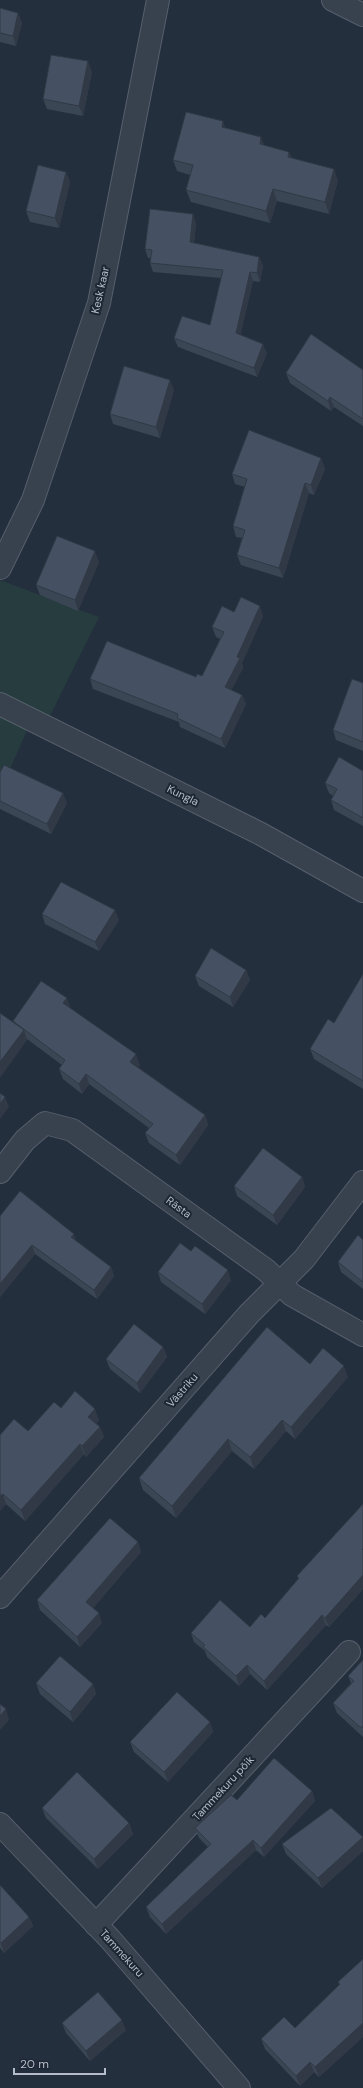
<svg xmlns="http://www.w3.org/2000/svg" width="363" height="2088" viewBox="0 0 363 2088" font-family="'DM Sans',sans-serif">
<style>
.green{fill:#263c3f}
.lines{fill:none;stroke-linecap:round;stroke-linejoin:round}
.minor-casing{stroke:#565f6c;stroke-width:24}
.minor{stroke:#38414e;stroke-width:22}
.wall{fill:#3b4654}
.shaded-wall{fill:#303945}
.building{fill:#455162;stroke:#303945}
.labels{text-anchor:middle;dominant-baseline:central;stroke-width:4;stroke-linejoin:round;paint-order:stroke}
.street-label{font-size:11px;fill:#b4bcc9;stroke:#1d2633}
</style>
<rect width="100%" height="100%" fill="#242f3e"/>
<polygon class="green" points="0,580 99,617 42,732 29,726 0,791"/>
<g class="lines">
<g class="minor-casing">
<g id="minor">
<polyline points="333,0 363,15"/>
<polyline points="0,568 33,500 99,303 158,0"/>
<polyline points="0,704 261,834 363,891"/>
<polyline points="0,1172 25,1140 45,1123 72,1130 266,1270 292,1295 363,1335"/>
<polyline points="0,1597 249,1314 304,1259 363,1182"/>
<polyline points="0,1824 110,1939 239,2088"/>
<polyline points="96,1925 349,1652"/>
</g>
</g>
<use href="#minor" class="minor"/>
</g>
<g class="wall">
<polygon points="0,8 18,13 22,23 16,46 0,42"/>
<polygon points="92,72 83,116 47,109 43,99"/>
<polygon points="226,128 264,146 289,152 291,157 338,180 329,214 277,201 270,223 191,202 186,190 190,175 177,171 173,160"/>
<polygon points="66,172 70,182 59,228 30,222 26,211"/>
<polygon points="196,223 194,243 259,257 263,266 260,282 253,281 240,335 267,353 257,377 178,347 174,338 210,325 221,278 153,272 150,263 151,258 148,258 145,249"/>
<polygon points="363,370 363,426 334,407 331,411 290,383 286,373"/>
<polygon points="174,390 160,438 113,424 110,414"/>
<polygon points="321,458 325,469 314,495 309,493 283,578 241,565 237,555 242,538 236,537 233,526 245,487 235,484 232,474"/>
<polygon points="99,562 78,611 40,595 36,585"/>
<polygon points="234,612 263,616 242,663 243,668 231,690 242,695 246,704 225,748 180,727 179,722 93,689 90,679 196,677 202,676 220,639 216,637 212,627"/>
<polygon points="363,683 363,751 336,740 333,730"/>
<polygon points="363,771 363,826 334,810 331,800 333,796 329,793 325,783"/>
<polygon points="0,772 67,803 51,834 0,809"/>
<polygon points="42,914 119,920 99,951 45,924"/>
<polygon points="246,970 250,980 233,1007 199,986 195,976"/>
<polygon points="363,974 363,1089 314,1059 310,1049 334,1023"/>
<polygon points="70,1009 140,1065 138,1067 205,1115 208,1125 180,1165 149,1143 145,1133 149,1128 89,1084 82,1094 63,1079 59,1069 62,1065 27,1039 27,1040 13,1021"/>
<polygon points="302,1177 305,1187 277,1225 237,1196 234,1186"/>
<polygon points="0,1216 76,1241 111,1267 114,1276 97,1299 35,1254 0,1297"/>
<polygon points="363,1240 363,1289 341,1272 338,1262"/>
<polygon points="191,1251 231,1280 205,1314 161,1282 158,1272"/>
<polygon points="163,1347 167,1357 140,1393 110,1369 106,1359"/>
<polygon points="310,1364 348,1377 295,1439 286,1431 254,1469 232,1451 176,1518 143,1490 139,1478"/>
<polygon points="61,1408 99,1420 96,1423 100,1427 104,1437 86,1457 84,1454 25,1521 6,1504 0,1511 0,1435 28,1431"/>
<polygon points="363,1504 363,1589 329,1627 326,1625 267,1690 250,1674 239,1686 207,1657 205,1651 194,1642 191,1633 250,1627 265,1618 298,1579 297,1576"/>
<polygon points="138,1542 141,1552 93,1608 102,1623 80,1647 40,1610 37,1600"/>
<polygon points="363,1660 363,1737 337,1713 333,1703 351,1683 348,1676"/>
<polygon points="36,1683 93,1684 96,1694 73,1722 40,1694"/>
<polygon points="210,1722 213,1732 168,1782 134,1752 130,1742"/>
<polygon points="312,1791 315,1801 264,1857 256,1850 166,1934 150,1917 146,1907 208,1847 199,1838 195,1828 237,1800"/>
<polygon points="42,1808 129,1823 133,1834 98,1869 46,1818"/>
<polygon points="363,1837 363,1851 322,1888 286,1854 282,1844"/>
<polygon points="0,1885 29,1917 33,1926 4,1953 0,1948"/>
<polygon points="363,1959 363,2037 319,2077 314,2072 300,2086 265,2049 261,2039 295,2028 339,1985 338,1982"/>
<polygon points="62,2023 126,2030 90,2061 66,2033"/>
</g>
<g class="shaded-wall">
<polygon points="18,13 22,23 16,46 13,36"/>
<polygon points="88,61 92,72 83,116 79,106"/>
<polygon points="223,121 227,133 222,127"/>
<polygon points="261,137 266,149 260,144"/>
<polygon points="289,152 293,164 288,157"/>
<polygon points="334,169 338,180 329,214 325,202"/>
<polygon points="66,172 70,182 59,228 55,218"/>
<polygon points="273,189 277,201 270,223 266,211"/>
<polygon points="193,214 196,223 193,251 190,242"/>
<polygon points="259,257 263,266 260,282 257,273"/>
<polygon points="250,272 253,281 239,342 236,333"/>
<polygon points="263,344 267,353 257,377 254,368"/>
<polygon points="170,380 174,390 160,438 156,427"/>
<polygon points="330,397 334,407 331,411 328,401"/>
<polygon points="321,458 325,469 314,495 311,485"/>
<polygon points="305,483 309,493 283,578 279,568"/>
<polygon points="95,551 99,562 78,611 75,600"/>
<polygon points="260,606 263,616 242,663 243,668 228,696 225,687 237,657"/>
<polygon points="242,695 246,704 225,748 221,739"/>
<polygon points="63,793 67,803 51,834 47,824"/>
<polygon points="115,910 119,920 99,951 95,942"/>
<polygon points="246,970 250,980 233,1007 230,997"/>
<polygon points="67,998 71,1008 63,1003"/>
<polygon points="24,1030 27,1040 0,1078 0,1062"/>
<polygon points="136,1054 140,1065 134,1072 130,1062"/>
<polygon points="86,1074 89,1084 82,1094 79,1084"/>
<polygon points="5,1097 9,1107 0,1119 0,1104"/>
<polygon points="205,1115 208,1125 180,1165 176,1155"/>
<polygon points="302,1177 305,1187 277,1225 273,1215"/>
<polygon points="74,1234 77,1243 71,1237"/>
<polygon points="32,1245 35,1254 0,1297 0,1284"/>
<polygon points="111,1267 114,1276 97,1299 94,1290"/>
<polygon points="228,1270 231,1280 205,1314 202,1304"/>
<polygon points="163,1347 167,1357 140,1393 137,1383"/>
<polygon points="344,1366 348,1377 295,1439 291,1427"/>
<polygon points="95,1409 99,1420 92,1427 88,1417"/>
<polygon points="282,1420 286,1431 254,1469 250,1457"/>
<polygon points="100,1427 104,1437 86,1457 82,1446"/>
<polygon points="228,1439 232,1451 176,1518 172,1506"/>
<polygon points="80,1444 84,1454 25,1521 21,1510"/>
<polygon points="3,1494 6,1504 0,1511 0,1496"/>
<polygon points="138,1542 141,1552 90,1612 86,1602"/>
<polygon points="363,1575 363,1589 329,1627 325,1618"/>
<polygon points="99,1613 102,1623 80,1647 77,1637"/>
<polygon points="322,1615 326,1625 267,1690 264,1681"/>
<polygon points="247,1665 250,1674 239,1686 236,1676"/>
<polygon points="93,1684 96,1694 73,1722 70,1712"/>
<polygon points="6,1709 9,1720 0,1730 0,1716"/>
<polygon points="210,1722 213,1732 168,1782 164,1772"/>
<polygon points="312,1791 315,1801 264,1857 261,1848"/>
<polygon points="129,1823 133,1834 98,1869 94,1859"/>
<polygon points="363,1837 363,1851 322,1888 318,1878"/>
<polygon points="253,1840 256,1850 166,1934 162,1924"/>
<polygon points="29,1917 33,1926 4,1953 1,1943"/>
<polygon points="122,2020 126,2030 90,2061 86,2051"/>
<polygon points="363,2023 363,2037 319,2077 315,2067"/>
<polygon points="310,2062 314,2072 300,2086 296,2076"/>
</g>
<g class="building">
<polygon points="0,8 18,13 13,36 0,33"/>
<polygon points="51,55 88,61 79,106 43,99"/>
<polygon points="186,112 223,121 222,127 261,137 260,144 289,152 288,157 334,169 325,202 273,189 266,211 186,190 193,165 173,160"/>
<polygon points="38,165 66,172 55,218 26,211"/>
<polygon points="150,209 193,214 190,242 259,257 257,273 250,272 236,333 263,344 254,368 174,338 182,316 210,325 223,270 150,263 152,250 145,249"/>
<polygon points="311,334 363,370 363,419 330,397 328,401 286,373"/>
<polygon points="124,366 170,380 156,427 110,414"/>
<polygon points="249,430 321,458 311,485 305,483 279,568 237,555 245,530 233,526 247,479 232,474"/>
<polygon points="57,536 95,551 75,600 36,585"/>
<polygon points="241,597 260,606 237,657 240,658 225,687 242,695 221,739 177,718 178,714 90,679 107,641 196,677 197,674 202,676 224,632 212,627 222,606 234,612"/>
<polygon points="352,679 363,683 363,742 333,730"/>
<polygon points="339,757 363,771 363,818 331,800 337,789 325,783"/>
<polygon points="4,765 63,793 47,824 0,801 0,772"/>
<polygon points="61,882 115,910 95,942 42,914"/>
<polygon points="211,948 246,970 230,997 195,976"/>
<polygon points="363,974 363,1081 310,1049 328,1019 334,1023"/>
<polygon points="41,981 67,998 63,1003 136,1054 130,1062 205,1115 176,1155 145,1133 153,1124 86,1074 79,1084 59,1069 65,1060 13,1021"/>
<polygon points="0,1013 24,1030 0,1062"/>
<polygon points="0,1093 5,1097 0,1104"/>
<polygon points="263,1148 302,1177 273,1215 234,1186"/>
<polygon points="20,1191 74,1234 71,1237 111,1267 94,1290 32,1245 0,1284 0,1216"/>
<polygon points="358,1235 363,1240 363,1282 338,1262"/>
<polygon points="180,1243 191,1251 195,1246 228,1270 202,1304 158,1272"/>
<polygon points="134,1324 163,1347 137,1383 106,1359"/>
<polygon points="267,1327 310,1364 323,1348 344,1366 291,1427 282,1420 250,1457 228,1439 172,1506 139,1478"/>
<polygon points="75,1391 95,1409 88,1417 100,1427 82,1446 80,1444 21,1510 3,1494 0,1496 0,1435 14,1419 28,1431 54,1402 61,1408"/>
<polygon points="363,1504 363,1549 362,1549 363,1550 363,1575 325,1618 322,1615 264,1681 247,1665 236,1676 203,1647 205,1645 191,1633 220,1600 250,1627 261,1614 265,1618 299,1578 297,1576"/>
<polygon points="110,1518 138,1542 86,1602 99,1613 77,1637 37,1600"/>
<polygon points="60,1656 93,1684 70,1712 36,1683"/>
<polygon points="363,1660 363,1727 360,1727 333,1703 354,1681 348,1676"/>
<polygon points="177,1692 210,1722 164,1772 130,1742"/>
<polygon points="0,1704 6,1709 0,1716"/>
<polygon points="274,1758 312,1791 261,1848 253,1840 162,1924 146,1907 211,1844 195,1828 231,1795 237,1800"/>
<polygon points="77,1772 129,1823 94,1859 42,1808"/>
<polygon points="331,1808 363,1837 318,1878 282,1844"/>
<polygon points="0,1885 29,1917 1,1943 0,1942"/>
<polygon points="363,1959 363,2023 315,2067 310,2062 296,2076 261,2039 284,2017 295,2028 340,1984 338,1982"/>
<polygon points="98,1992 122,2020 86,2051 62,2023"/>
</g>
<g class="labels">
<g class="street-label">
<text transform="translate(100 290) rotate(-77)">Kesk kaar</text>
<text transform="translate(183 795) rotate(26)">Kungla</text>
<text transform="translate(179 1207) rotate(36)">Rästa</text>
<text transform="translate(182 1390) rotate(-49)">Västriku</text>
<text transform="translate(223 1788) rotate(-47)">Tammekuru põik</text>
<text transform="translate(122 1953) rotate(48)">Tammekuru</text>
</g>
</g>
<path d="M14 2068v6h91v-6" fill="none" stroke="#b4bcc9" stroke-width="2"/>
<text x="20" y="2068" font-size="12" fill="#b4bcc9" stroke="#1d2633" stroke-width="3" paint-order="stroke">20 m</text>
</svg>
